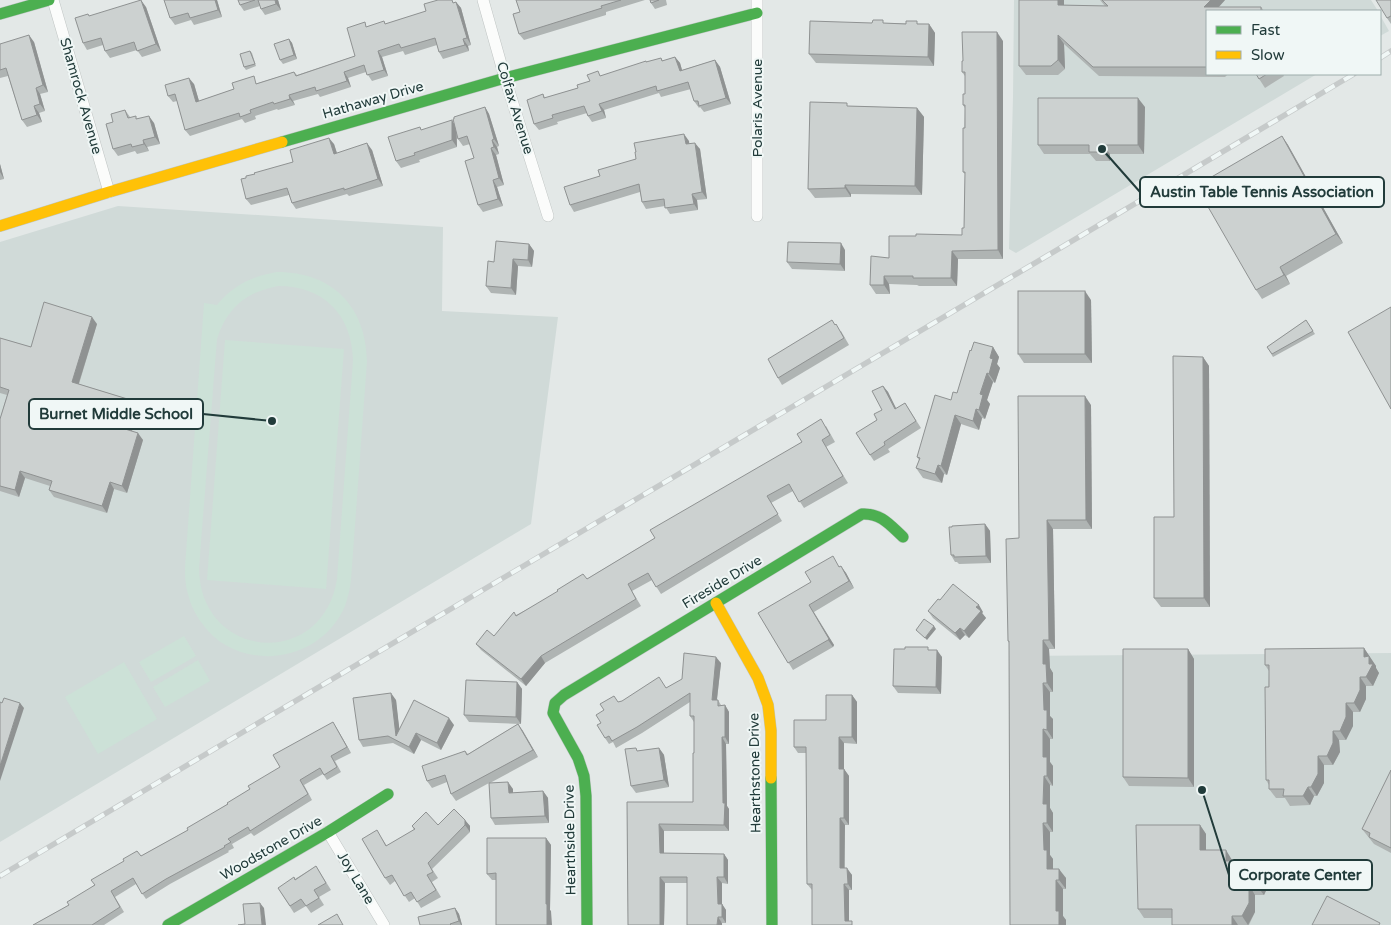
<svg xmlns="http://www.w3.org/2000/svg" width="1391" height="925" viewBox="0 0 1391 925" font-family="'Varela Round',sans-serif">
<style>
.built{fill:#d0dad8}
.green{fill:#cce1d7;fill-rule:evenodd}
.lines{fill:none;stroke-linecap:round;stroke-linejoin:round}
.street-casing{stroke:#c0c5c4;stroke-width:12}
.fast-casing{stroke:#bec6c4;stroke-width:12}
.slow-casing{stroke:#bec6c4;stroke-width:12}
.street{stroke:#fbfcfb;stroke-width:11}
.fast{stroke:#4caf50;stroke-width:11}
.slow{stroke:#ffc107;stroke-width:11}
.rail-casing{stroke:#c6caca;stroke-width:5.5}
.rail{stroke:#f0f7f6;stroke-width:4;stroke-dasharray:11;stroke-linecap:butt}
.wall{fill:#afb4b3}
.shaded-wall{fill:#8f9292}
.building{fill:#ccd1d0;stroke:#8f9292}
.labels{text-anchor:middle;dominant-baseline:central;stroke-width:4;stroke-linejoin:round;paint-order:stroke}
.street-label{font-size:14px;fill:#213b3a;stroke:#f0f7f6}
.leader{fill:none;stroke:#213b3a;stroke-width:2}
.callout-dot{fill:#213b3a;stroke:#f0f7f6;stroke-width:2}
.callout{fill:#f0f7f6;stroke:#213b3a;stroke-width:2}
.callout-label{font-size:15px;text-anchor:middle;font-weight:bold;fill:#213b3a}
</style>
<rect width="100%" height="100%" fill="#e3e8e7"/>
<g class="built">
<polygon points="1014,0 1371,0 1378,11 1207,11 1207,74 1317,74 1016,253 1009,249 1013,97"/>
<polygon points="1380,15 1389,31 1380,36"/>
<polygon points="118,206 443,227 442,311 558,317 531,524 0,842 0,242"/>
<polygon points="1391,653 1391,925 1012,925 1012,656"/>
</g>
<g class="green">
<path d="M277 272C332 272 366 306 367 361L351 580C350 589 348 597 345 606 324 655 262 671 219 641 204 629 192 612 188 594 185 585 185 576 185 567L204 303 217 305C233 285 253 276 277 272ZM278 286C324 286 352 315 353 360L337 579C323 670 200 661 199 568L217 339C227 308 246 292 278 286Z"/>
<polygon points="225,340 344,349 326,589 207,580"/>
<polygon points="184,636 196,656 151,682 139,662"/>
<polygon points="198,660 210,681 165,707 153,687"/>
<polygon points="124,662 157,719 98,754 65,697"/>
</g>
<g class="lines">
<g class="street-casing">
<g id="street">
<polyline points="53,0 109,192"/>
<polyline points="483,0 505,78 548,216"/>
<polyline points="757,0 757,216"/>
<polyline points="328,832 384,925"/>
</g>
</g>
<g class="fast-casing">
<g id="fast">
<polyline points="0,14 49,0"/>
<polyline points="282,142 505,78 757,13"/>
<polyline points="771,778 772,925"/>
<polyline points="168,925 328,832 388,794"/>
<path d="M587 925 586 796 584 776 578 758 553 713 555 703 564 695 862 514C881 513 890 525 903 537"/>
</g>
</g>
<g class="slow-casing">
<g id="slow">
<polyline points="0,226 109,192 282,142"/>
<polyline points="716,603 758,678 768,705 771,731 771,778"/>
</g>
</g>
<use href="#street" class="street"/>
<use href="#fast" class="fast"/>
<use href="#slow" class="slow"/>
<g class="rail-casing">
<g id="rail">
<polyline points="1380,58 1391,51"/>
<polyline points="0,876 1354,74"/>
</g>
</g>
<use href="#rail" class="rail"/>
</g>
<g class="wall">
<polygon points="164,0 217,0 222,17 194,25 191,20 175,25 170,18"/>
<polygon points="238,0 278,0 281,10 265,15 261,9 260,6 244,11 240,5"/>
<polygon points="516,0 645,0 606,12 606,15 524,40 519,34 520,12"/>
<polygon points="650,0 666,0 667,5 655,9 651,3"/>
<polygon points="1019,0 1064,0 1064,5 1105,6 1100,0 1225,0 1219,7 1261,7 1264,11 1207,11 1207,74 1228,74 1225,77 1099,76 1064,44 1065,69 1058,75 1026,75 1019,66"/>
<polygon points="1391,0 1391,24 1387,18"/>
<polygon points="456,2 461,8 471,45 468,46 469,51 443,59 439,52 437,45 405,55 403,51 382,57 388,76 372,81 366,72 348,78 351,87 320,97 318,94 293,101 295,105 278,110 277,109 255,116 256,119 245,123 242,119 190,136 185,130 177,101 173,102 168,96 194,84 199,101 234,89 258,83 294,72 297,75 355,56 368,26 386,24"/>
<polygon points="146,7 161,51 142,57 137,50 110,58 105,51 103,45 87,50 83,43 90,16"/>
<polygon points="885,23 929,24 935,33 934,66 816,63 809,54"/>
<polygon points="289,39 292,43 297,59 283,64 280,60"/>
<polygon points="1003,41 1003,259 958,259 957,286 919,286 917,285 889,284 890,294 876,294 870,285 889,258 916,236 962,235 964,228 965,174 963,172 965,108 963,105 965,94 965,76 962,72"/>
<polygon points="34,42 48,92 40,94 45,111 39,113 42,122 27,127 22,120 8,76 0,78 0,44"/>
<polygon points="250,51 252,53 256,66 246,70 244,67"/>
<polygon points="675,57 680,63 682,70 715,60 720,67 731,104 704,112 700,107 699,108 694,101 691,89 661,97 659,93 604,110 606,118 592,122 588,116 587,113 557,122 558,124 539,130 534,124 543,94 545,98 578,88 601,76 661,58 663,61"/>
<polygon points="1256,74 1283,74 1284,76 1265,88"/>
<polygon points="849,106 917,108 924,117 922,195 851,194 851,197 815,198 808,189"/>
<polygon points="485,107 489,114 499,146 497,147 499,154 496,155 504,185 497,187 503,206 483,212 478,205 474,158 470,144 463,146 458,139 457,133 457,147 419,160 420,162 401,168 396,161 422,130 454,123"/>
<polygon points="1145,107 1144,154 1110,154 1110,161 1096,161 1090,154 1044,154 1038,145"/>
<polygon points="125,110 130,117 154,123 160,144 147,147 149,151 137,154 135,151 118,156 113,149 113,122"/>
<polygon points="1282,136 1288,145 1343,243 1286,276 1290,284 1262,299 1256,290"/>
<polygon points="689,141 689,144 700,149 707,199 697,200 698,210 670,214 665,206 646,209 642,202 640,192 574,212 570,205 600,176 636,159"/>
<polygon points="334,144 337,153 372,150 383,186 349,196 347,194 296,209 292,203 289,195 251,205 246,199 293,162"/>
<polygon points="0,164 4,179 0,180"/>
<polygon points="529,244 534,251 532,267 518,266 516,295 491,293 486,286 494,262"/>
<polygon points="845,250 845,271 792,269 787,262"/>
<polygon points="1091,300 1092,363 1024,363 1018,354"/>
<polygon points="1306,320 1315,334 1273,357 1267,347"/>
<polygon points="97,324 79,384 134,401 139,408 132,431 143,440 127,493 114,489 107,513 54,497 49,490 50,486 25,478 19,497 0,491 0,419 7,395 0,393 0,338 31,347"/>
<polygon points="841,331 849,345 782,385 778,378"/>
<polygon points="993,347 999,357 997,364 1000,368 995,383 993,382 987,400 990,404 985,419 982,418 979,430 961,424 947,475 944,474 942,483 923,478 916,468 919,460 917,457 951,400 957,393 971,351"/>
<polygon points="1203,357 1209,366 1210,607 1161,607 1154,598 1174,517"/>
<polygon points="883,386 888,392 896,409 905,403 921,428 888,449 890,452 874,461 870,455 877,420 882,410"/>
<polygon points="1091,405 1092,529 1053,529 1055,649 1049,649 1050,668 1053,673 1053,692 1050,692 1050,716 1053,719 1053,739 1050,739 1050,762 1053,766 1053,786 1050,785 1050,808 1053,813 1053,832 1050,832 1050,855 1053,859 1053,869 1066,878 1066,889 1063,889 1062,903 1063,916 1066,920 1010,925 1009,643 1008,641 1019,538"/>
<polygon points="826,426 835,442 826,447 848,483 804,508 793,491 771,503 782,521 661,594 652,580 632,591 641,606 545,663 526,686 481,650 476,644 494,636 516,615 587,579 655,538"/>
<polygon points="985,524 990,531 991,563 959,564 957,562 955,562 951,555"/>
<polygon points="840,566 846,573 854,588 814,612 834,645 833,647 793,670 758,613"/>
<polygon points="940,600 983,612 982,613 986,618 969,638 965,635 960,640 933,618 928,611"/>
<polygon points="1364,648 1376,666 1376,668 1379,673 1373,686 1366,686 1366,699 1360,712 1353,712 1353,726 1346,740 1339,740 1340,752 1333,765 1324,765 1324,783 1317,796 1314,796 1310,805 1290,806 1285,798 1276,798 1269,789 1269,785 1266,780 1269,671 1265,665"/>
<polygon points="1188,649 1194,659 1194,787 1129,786 1123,777"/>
<polygon points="930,650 942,657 941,694 898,693 893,686"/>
<polygon points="721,663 717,700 718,700 721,705 725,705 729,712 729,744 726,744 727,806 729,809 729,831 664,831 664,853 724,854 728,860 728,884 722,883 722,904 726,910 726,923 722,923 687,883 665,883 664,925 628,925 627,802 693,802 694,753 694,722 690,716 690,702 642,733 616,748 613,742 609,744 605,738 601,723 666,688"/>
<polygon points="517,682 522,689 521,724 469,722 464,715"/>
<polygon points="852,695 857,702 857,744 844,743 844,769 849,776 849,825 845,825 845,868 852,875 852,890 849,890 849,921 812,925 812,890 807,884 806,753 798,753 794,747 826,720"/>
<polygon points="396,700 399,729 454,725 441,750 421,740 414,754 393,743 363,747 359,740"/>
<polygon points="518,724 538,757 490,783 513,789 513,793 543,791 548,798 549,823 495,825 491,818 489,783 456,801 451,794 447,782 432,788 427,781 465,751 468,754"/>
<polygon points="336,727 351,753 335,761 341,772 327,780 323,774 304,785 312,800 254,836 251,833 232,844 234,848 228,851 229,852 170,884 146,899 136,884 115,897 124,912 104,925 33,925 69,905 137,851 141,856 188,830 250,789"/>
<polygon points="659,748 664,755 669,787 636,793 631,786 638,751"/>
<polygon points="1391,770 1391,853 1374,844 1362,829"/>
<polygon points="454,809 470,826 470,832 432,869 438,878 432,882 441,897 421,908 415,898 409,902 395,881 390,885 385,878 381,837 387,846 414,830 412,826 438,825"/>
<polygon points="1200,825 1206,834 1206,850 1232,860 1232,861 1261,861 1267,870 1267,875 1271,880 1264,895 1255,895 1255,912 1249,925 1172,925 1172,918 1144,918 1138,909"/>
<polygon points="546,838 551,845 550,910 551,911 496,880 492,880 487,874"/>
<polygon points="316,866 331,890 319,897 324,905 311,913 306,906 294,913 278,888 295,879"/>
<polygon points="455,908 459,914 462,925 420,925"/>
</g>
<g class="shaded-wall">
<polygon points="141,0 146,7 161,51 156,44"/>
<polygon points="215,0 217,0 222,17 218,10"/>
<polygon points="275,0 278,0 281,10 276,4"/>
<polygon points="1058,0 1064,0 1064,14 1058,5"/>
<polygon points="1211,0 1225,0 1215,11 1204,7"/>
<polygon points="456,2 461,8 471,45 467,38"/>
<polygon points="929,24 935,33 934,66 928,57"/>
<polygon points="997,32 1003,41 1003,259 998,250"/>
<polygon points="29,35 34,42 48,92 43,85"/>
<polygon points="1058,35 1064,44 1065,69 1058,60"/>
<polygon points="289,39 292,43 297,59 294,55"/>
<polygon points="463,39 468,46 469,51 465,45"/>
<polygon points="378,51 382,57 388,76 384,70"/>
<polygon points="675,57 680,63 684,77 680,71"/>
<polygon points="715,60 720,67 731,104 726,98"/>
<polygon points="344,72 348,78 351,87 347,81"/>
<polygon points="189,78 194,84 201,108 196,102"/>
<polygon points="36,88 40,94 45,111 40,104"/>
<polygon points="289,95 293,101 295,105 290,99"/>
<polygon points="1138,98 1145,107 1144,154 1138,145"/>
<polygon points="599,104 604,110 606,118 602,111"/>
<polygon points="34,106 39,113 42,122 37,115"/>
<polygon points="485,107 489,114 499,146 494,139"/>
<polygon points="917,108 924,117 922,195 915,186"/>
<polygon points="149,116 154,123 160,144 155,137"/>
<polygon points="452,120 456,127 457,147 452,140"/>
<polygon points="684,134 689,141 690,151 686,144"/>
<polygon points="1282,136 1288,145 1343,243 1336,234"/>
<polygon points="329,138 334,144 339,160 334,154"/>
<polygon points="143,140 147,147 149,151 144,144"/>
<polygon points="492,140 497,147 499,154 494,147"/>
<polygon points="367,143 372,150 383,186 378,179"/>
<polygon points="695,143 700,149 707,199 702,192"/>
<polygon points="1103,145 1110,154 1110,161 1103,152"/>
<polygon points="491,148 496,155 504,185 499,178"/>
<polygon points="0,164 4,179 0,172"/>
<polygon points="493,180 497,187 503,206 498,199"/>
<polygon points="845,185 851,194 851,197 845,188"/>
<polygon points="692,194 697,200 698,210 694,204"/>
<polygon points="841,243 845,250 845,271 840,264"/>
<polygon points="529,244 534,251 532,267 528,260"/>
<polygon points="952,251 958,259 957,286 951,278"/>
<polygon points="513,259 518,266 516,295 511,288"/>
<polygon points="1280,267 1286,276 1290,284 1284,275"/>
<polygon points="884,276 889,284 890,294 884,285"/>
<polygon points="1085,291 1091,300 1092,363 1085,354"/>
<polygon points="92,317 97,324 77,389 72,382"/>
<polygon points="993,347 999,357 997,364 1000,368 995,383 989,374 990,358"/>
<polygon points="1203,357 1209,366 1210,607 1204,598"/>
<polygon points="987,373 993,382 987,400 990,404 985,419 979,410 980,394"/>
<polygon points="883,386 888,392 900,416 895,409"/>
<polygon points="1085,396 1091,405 1092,529 1086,520"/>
<polygon points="134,401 139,408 130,436 125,429"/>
<polygon points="976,409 982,418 979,430 973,421"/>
<polygon points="955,415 961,424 947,475 941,466"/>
<polygon points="138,433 143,440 127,493 122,486"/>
<polygon points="938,465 944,474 942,483 935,474"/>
<polygon points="20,471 25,478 19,497 15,490"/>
<polygon points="110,482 114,489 107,513 102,506"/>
<polygon points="1047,520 1053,529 1055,649 1049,640"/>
<polygon points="985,524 990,531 991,563 986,556"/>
<polygon points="841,566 846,573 854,588 849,581"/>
<polygon points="809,605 834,645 833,647 828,640"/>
<polygon points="979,605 983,612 982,613 986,618 969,638 964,631 976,607"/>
<polygon points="934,626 936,629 927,640 925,638"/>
<polygon points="960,628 965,635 960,640 955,633"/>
<polygon points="1043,640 1049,649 1050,668 1053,673 1053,692 1047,683 1043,664"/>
<polygon points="1364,648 1376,666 1376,668 1379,673 1373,686 1366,677 1364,657"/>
<polygon points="1188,649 1194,659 1194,787 1188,778"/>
<polygon points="937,650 942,657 941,694 936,687"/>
<polygon points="541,656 545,663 526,686 521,679"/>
<polygon points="716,657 721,663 716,707 712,700"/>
<polygon points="1360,677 1366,686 1366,699 1360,712 1354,703"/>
<polygon points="517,682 522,689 521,724 516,717"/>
<polygon points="1043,683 1050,692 1050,716 1053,719 1053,739 1047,730 1044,710"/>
<polygon points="391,693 396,700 401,743 396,736"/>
<polygon points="852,695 857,702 857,744 852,737"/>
<polygon points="20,703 24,708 0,781 0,766"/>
<polygon points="1346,703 1353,712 1353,726 1346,740 1340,731"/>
<polygon points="725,705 729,712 729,744 725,737"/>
<polygon points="449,718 454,725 441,750 437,743"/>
<polygon points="333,722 336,727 351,753 347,747"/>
<polygon points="518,724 523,731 538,757 533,750"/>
<polygon points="1043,729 1050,739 1050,762 1053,766 1053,786 1047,776 1043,757"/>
<polygon points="1333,731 1339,740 1340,752 1333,765 1327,756"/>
<polygon points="416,733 421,740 414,754 409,747"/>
<polygon points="722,737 726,744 727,806 729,809 729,831 724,825 723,803"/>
<polygon points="839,737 844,743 844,776 839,769"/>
<polygon points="659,748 664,755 669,787 664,780"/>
<polygon points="1318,756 1324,765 1324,783 1317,796 1311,787"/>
<polygon points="844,769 849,776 849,825 844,818"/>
<polygon points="1044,776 1050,785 1050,808 1053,813 1053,832 1047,823 1043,804"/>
<polygon points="508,782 513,789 513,800 509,793"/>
<polygon points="1308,787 1314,796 1310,805 1303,796"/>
<polygon points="543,791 548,798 549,823 545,816"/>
<polygon points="840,818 845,825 844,875 840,868"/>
<polygon points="465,820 470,826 470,832 465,825"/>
<polygon points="1043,823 1050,832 1050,855 1053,859 1053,878 1047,869 1044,850"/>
<polygon points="659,824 664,831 664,859 660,853"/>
<polygon points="1200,825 1206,834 1206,860 1200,850"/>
<polygon points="546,838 551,845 550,910 551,911 552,925 547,925 546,904"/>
<polygon points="1226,850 1232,860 1232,870 1226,861"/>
<polygon points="724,854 728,860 728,884 724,877"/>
<polygon points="1261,861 1267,870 1267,875 1271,880 1264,895 1257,886 1261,871"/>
<polygon points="847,868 852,875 852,890 848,884"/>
<polygon points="1059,869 1066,878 1066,889 1059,880"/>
<polygon points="660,877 665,883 664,925 660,925"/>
<polygon points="717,877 722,883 722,904 726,910 726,923 722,917 718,904"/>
<polygon points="1056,880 1063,889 1063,916 1066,920 1066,925 1059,925 1056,911"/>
<polygon points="844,884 849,890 849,925 845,921"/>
<polygon points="1249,885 1255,895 1255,912 1248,925 1242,916"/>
<polygon points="260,903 264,908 266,925 262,925"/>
<polygon points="455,908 459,914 462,925 461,925 459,921"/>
<polygon points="1232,916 1238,925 1232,925"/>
<polygon points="718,917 722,923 722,925 717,925"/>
</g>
<g class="building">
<polygon points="141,0 156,44 137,51 134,42 105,51 101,38 83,43 75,18 88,14 89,16"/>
<polygon points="164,0 215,0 218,10 190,18 188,13 170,18"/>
<polygon points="238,0 255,0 240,5"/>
<polygon points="258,0 275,0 276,4 261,9"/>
<polygon points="438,0 452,0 453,3 456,2 467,38 463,39 465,45 439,52 435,38 401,48 399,44 378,51 384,70 367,75 364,65 344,72 347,81 316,91 315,87 289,95 290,99 274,104 273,102 250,110 251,113 240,117 239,113 185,130 175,94 168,96 165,85 189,78 196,102 234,89 232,83 254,76 256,84 294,72 296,76 355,56 347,28 365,22 366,27 384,21 385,24 426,11 424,4"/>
<polygon points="516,0 621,0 601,6 602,8 519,34 513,14 520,12"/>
<polygon points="650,0 659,0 651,3"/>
<polygon points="1019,0 1058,0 1058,5 1108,6 1102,0 1211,0 1204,7 1261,7 1261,11 1207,11 1207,67 1093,67 1058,35 1058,60 1051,66 1019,66"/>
<polygon points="1376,0 1391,0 1391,16 1387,18"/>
<polygon points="873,20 883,20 883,23 906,24 906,21 917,21 917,24 929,24 928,57 809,54 810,21 872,23"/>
<polygon points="962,32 997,32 998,250 952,251 951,278 913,278 913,276 884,276 884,285 870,285 871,256 889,258 889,236 916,236 916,234 962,235 962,228 964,228 965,172 963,172 963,128 965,128 965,105 963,105 963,94 965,94 965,72 962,72 962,61 963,61"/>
<polygon points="29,35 43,85 36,88 40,104 34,106 37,115 22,120 6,68 0,70 0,44"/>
<polygon points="289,39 294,55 280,60 274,44"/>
<polygon points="250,51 255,64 244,67 240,54"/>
<polygon points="675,57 680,71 715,60 726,98 699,106 698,101 694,101 688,82 657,91 656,86 599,104 602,111 588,116 584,106 552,115 553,118 534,124 527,100 543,94 544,98 578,88 577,85 590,81 587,75 598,71 600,76 646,61 646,62 661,58 662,61"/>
<polygon points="1256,74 1267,74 1259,79"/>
<polygon points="1038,98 1138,98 1138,145 1103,145 1103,152 1089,152 1089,145 1038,145"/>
<polygon points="810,102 847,103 847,106 917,108 915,186 845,185 845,188 808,189"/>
<polygon points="485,107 494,139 492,140 494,147 491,148 499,178 493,180 498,199 478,205 465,161 474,158 467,136 458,139 453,119 454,119 454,117"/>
<polygon points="125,110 128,118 136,116 136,119 149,116 155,137 143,140 144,144 132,147 131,144 113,149 106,124 113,122 111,114"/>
<polygon points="452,120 452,140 414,153 415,155 396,161 388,137 420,127 421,130"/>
<polygon points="684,134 686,144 695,143 702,192 692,194 694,204 665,208 664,199 642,202 639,184 570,205 564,187 600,176 598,170 636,159 635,152 636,152 634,143"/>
<polygon points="1282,136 1336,234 1280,267 1284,275 1256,290 1196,186"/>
<polygon points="329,138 334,154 367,143 378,179 344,190 344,188 292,203 287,188 246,199 241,179 246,178 246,176 255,174 254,173 293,162 290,150"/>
<polygon points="496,241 529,244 528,260 513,259 511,288 486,286 488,261 494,262"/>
<polygon points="788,242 841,243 840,264 787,262"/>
<rect x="1018" y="291" width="67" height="63"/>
<polygon points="44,302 92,317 72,382 134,401 125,429 138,433 122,486 110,482 102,506 49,490 52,481 20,471 15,490 0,486 0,419 9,390 0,387 0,338 31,347"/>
<polygon points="1391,307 1391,409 1348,332"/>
<polygon points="832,320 835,325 836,324 844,338 778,378 768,359"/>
<polygon points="1306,320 1313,331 1272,354 1267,347"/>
<polygon points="974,342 993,347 990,358 993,359 989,374 987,373 980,394 983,395 979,410 976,409 973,421 955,415 941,466 938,465 935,474 916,468 920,458 917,457 935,395 951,400 953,392 957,393 970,350 971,351"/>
<polygon points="1173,356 1203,357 1204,598 1154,598 1154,517 1174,517"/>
<polygon points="883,386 895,409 905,403 916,421 884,442 885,445 870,455 856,433 877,420 874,414 882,410 872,391"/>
<polygon points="1018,396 1085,396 1086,520 1047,520 1049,640 1043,640 1043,664 1046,664 1047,683 1043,683 1044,710 1047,710 1047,730 1043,729 1043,757 1047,757 1047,776 1044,776 1043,804 1047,804 1047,823 1043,823 1044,850 1047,850 1047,869 1059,869 1059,880 1056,880 1056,911 1059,911 1059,925 1010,925 1009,641 1008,641 1006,539 1019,538"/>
<polygon points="821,419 830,435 822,440 843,476 799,502 789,484 767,496 778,514 656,587 648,573 628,584 636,599 541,656 521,679 476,644 487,630 494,636 514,612 516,616 558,591 557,590 583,574 587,579 655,538 650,530 802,442 797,434"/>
<polygon points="985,524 986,556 954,557 954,555 951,555 949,527 952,527 952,526"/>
<polygon points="833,556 839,567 841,566 849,581 809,605 829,639 828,640 788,663 758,613 811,582 805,572"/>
<polygon points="953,584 979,605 976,607 981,611 964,631 960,628 955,633 928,611 938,599 940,600"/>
<polygon points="924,619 934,626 925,638 916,630"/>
<polygon points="905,647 928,647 928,650 937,650 936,687 893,686 894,649 905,649"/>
<polygon points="1364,648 1364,657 1369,656 1369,664 1373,664 1366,677 1360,677 1360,690 1354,703 1346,703 1346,717 1340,731 1333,731 1333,743 1327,756 1318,756 1318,774 1311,787 1308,787 1303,796 1283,796 1284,789 1269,789 1269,780 1266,780 1265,687 1269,687 1269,665 1265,665 1265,649"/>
<polygon points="1123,649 1188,649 1188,778 1123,777"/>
<polygon points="684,653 716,657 712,700 718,700 718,706 725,705 725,737 722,737 723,803 725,803 724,825 659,824 660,853 724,854 724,877 717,877 718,904 722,904 722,917 718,917 717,925 687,925 687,877 660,877 660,925 628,925 627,802 693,802 693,753 694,753 694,716 690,716 690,693 637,727 612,741 609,736 605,738 597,725 601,723 596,715 604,710 600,704 614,696 618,702 622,701 659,677 666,688 682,679"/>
<polygon points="466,680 517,682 516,717 464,715"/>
<polygon points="391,693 396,736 414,700 449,718 437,743 416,733 409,747 388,736 359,740 353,698"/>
<polygon points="826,695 852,695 852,737 839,737 839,769 844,769 844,818 840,818 840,868 847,868 848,884 844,884 845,921 852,921 852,925 812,925 812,884 807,884 806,747 794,747 794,720 826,720"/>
<polygon points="4,698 20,703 0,766 0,702 2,703"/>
<polygon points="333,722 347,747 331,756 337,767 324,775 320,768 300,780 308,794 250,831 248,827 228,839 231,842 224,846 225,847 166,879 142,894 133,878 111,891 120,907 92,925 33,925 69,905 67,902 95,885 91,880 124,861 123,859 137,851 141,856 188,830 187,828 228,804 227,803 250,789 248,786 280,767 273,755"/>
<polygon points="518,724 533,750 451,794 445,775 427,781 422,766 465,751 467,755"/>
<polygon points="636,748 637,751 659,748 664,780 631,786 625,749"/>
<polygon points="1391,770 1391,848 1369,837 1370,833 1362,829"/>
<polygon points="508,782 509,793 543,791 545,816 491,818 489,783"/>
<polygon points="454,809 465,820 465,825 428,863 433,872 427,875 436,890 417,902 411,892 404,896 392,875 385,878 362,839 377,830 386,846 415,829 412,826 426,812 438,825"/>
<polygon points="1136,825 1200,825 1200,850 1226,850 1226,861 1261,861 1261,871 1264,871 1257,886 1249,885 1249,903 1242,916 1232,916 1232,925 1172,925 1172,909 1138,909"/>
<polygon points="487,838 546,838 546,904 547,904 547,925 496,925 496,873 487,874"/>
<polygon points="316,866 326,883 314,890 319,898 306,906 301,899 290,906 278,888 294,877 295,880"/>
<polygon points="1327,896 1380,923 1379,925 1312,925"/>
<polygon points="260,903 262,925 238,925 245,924 243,904"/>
<polygon points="455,908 459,921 450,924 451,925 420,925 418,917"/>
<polygon points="337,914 343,925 318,925"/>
</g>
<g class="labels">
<g class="street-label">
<text transform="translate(81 96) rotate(74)">Shamrock Avenue</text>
<text transform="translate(373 100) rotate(-16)">Hathaway Drive</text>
<text transform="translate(515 108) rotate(73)">Colfax Avenue</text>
<text transform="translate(757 108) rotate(-90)">Polaris Avenue</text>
<text transform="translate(722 582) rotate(-31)">Fireside Drive</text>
<text transform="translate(755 773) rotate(-91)">Hearthstone Drive</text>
<text transform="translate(570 840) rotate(-91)">Hearthside Drive</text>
<text transform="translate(271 848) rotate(-30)">Woodstone Drive</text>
<text transform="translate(356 878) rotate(59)">Joy Lane</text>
</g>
</g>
<path class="leader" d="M1102 149L1140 192M272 421L203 414M1202 790L1229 875"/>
<g class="callout-dot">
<circle cx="1102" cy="149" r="5"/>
<circle cx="272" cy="421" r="5"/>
<circle cx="1202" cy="790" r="5"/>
</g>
<g class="callout">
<rect x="1140" y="177" width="244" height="30" rx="5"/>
<rect x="29" y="399" width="174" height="30" rx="5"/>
<rect x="1229" y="860" width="143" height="30" rx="5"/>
</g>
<g class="callout-label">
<text x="1262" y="197">Austin Table Tennis Association</text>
<text x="116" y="419">Burnet Middle School</text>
<text x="1300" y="880">Corporate Center</text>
</g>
<rect x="1206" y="10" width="175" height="65" fill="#f0f7f6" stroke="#9dacab"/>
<rect x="1216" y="26" width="25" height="8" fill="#4caf50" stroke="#9dacab"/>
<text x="1251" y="35" font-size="15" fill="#213b3a">Fast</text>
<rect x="1216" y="51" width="25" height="8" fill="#ffc107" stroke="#9dacab"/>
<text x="1251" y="60" font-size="15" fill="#213b3a">Slow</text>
</svg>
